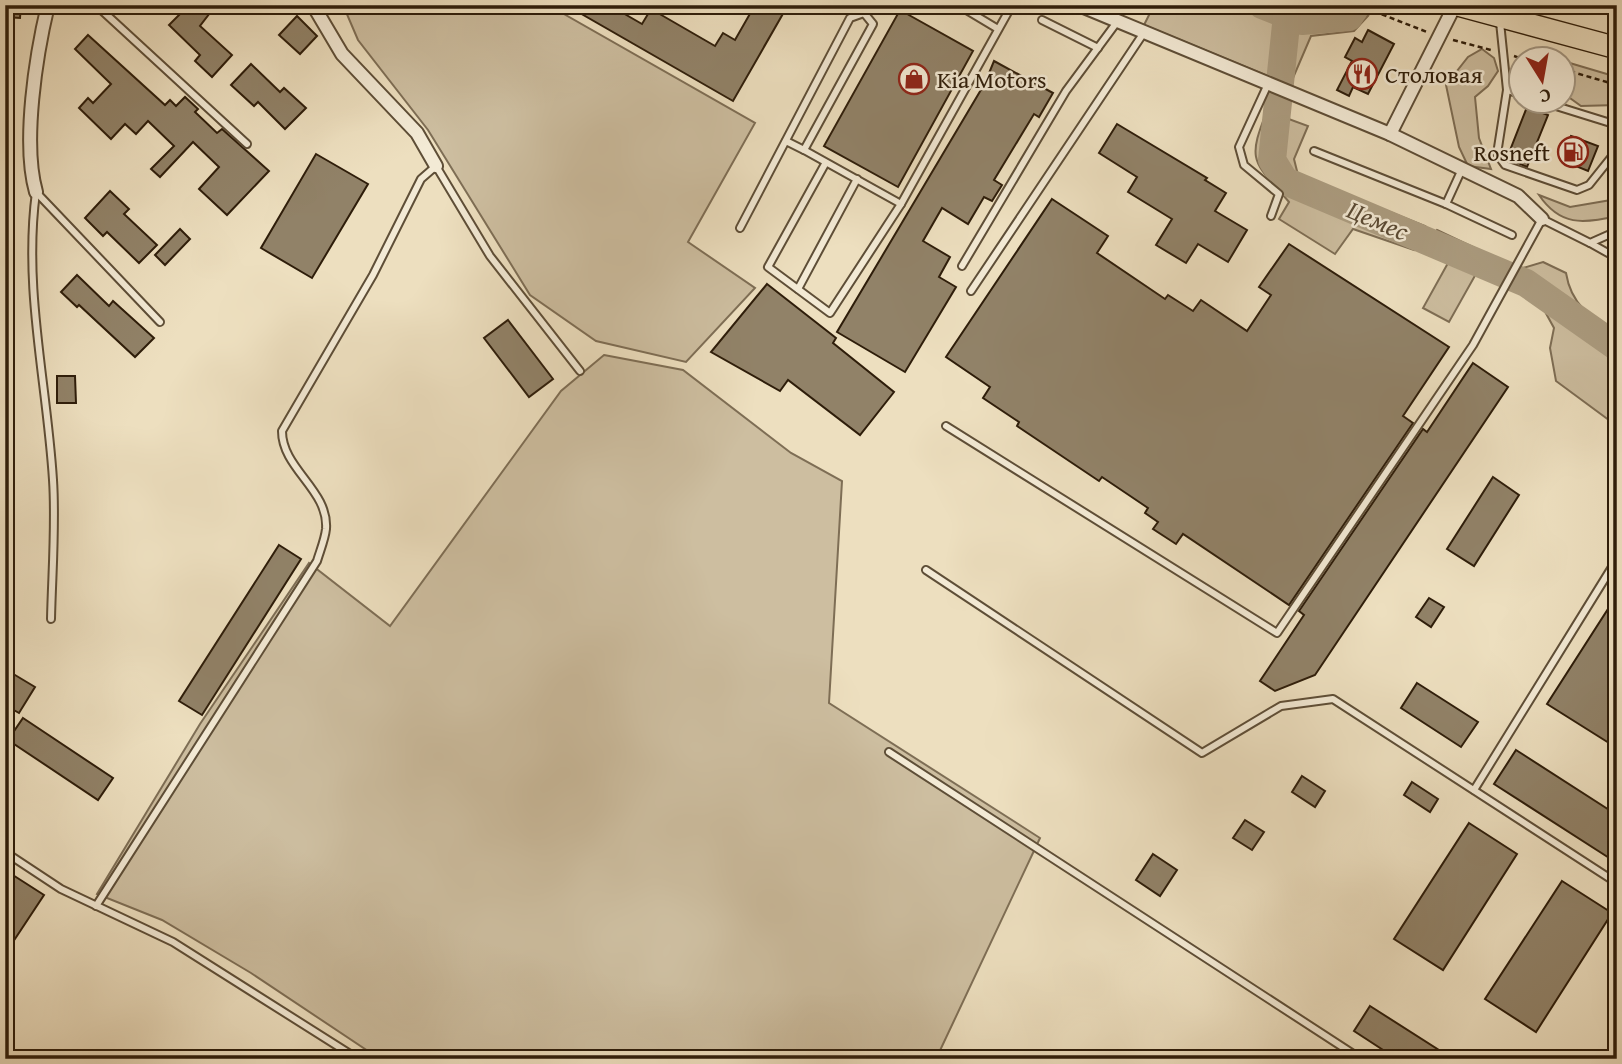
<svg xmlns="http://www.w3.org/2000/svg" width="1622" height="1064" viewBox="0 0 1622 1064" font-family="'Gentium Book Plus',serif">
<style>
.green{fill:#cdbea0;stroke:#7e6e55;stroke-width:2}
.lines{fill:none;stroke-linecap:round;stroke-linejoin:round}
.river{stroke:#ac9d81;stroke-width:28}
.building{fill:#918268;stroke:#2e1d0a;stroke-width:2}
.service-casing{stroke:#5e4e37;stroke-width:10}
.minor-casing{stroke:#5e4e37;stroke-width:16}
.trunk-casing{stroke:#2e1d0a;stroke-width:24}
.path{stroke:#2e1d0a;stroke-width:2.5;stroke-dasharray:5 3.5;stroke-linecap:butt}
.service{stroke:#f3ead5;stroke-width:6}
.minor{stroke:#f3ead5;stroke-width:12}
.trunk{stroke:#eddfbf;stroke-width:21}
.labels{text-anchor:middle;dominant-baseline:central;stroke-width:5;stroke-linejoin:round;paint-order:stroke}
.poi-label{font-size:24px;fill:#2e1d0a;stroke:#f3ead5;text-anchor:start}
.water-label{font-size:26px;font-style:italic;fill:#5a4a34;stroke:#f3ead5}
</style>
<rect width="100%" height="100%" fill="#eddfbf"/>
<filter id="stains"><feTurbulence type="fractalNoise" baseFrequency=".00286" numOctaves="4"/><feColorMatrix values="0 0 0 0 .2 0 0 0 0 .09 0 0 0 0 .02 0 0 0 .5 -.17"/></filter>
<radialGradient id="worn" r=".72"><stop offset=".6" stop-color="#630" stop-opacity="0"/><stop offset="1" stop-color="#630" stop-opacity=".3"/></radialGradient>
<g class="green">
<polygon points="343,5 548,5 755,123 688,242 755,288 686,362 596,341 530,295 428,130 358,40"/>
<polygon points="1154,5 1339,5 1368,16 1354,31 1311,36 1290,85 1144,25"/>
<polygon points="1482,49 1494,58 1498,71 1488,86 1475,97 1479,138 1491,169 1468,166 1459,147 1446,85 1468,57"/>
<polygon points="1563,61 1617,77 1617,105 1581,106 1563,93"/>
<path d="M1267 111 1308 126 1294 159 1298 175 1425 226 1414 250 1353 229 1335 254 1279 219 1289 202C1254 161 1246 163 1267 111Z"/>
<path d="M1539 195 1570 207 1617 199V216C1583 224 1560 226 1539 195Z"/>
<polygon points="1437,230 1511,265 1501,284 1477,272 1449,322 1423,308 1448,263 1424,253"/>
<path d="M1543 262 1566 273C1571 304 1590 318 1617 332V426L1556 381 1550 348 1554 328 1543 308 1521 290 1523 268Z"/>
<polygon points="604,355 683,370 791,453 842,481 829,703 1040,838 936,1059 380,1059 251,973 162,920 97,894 200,724 309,563 390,626 561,391"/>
</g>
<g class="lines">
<g class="river">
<polyline points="1262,5 1302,21 1349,17 1357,5"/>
<polyline points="1287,15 1272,160 1285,181 1526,283 1617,347"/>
</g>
</g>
<g class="building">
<polygon points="5,5 21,5 20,18 5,17"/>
<polygon points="189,5 216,5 200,26 232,55 212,77 195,61 200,55 169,25"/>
<polygon points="566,5 609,5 642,24 651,9 715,46 723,33 735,40 755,5 788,5 733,101"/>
<polygon points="900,10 973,51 898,187 824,146"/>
<polygon points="297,16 317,36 300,54 279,35"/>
<polygon points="1368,30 1394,44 1368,94 1353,87 1349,96 1337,90 1352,61 1345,57 1355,38 1362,42"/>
<polygon points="88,35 165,105 170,100 176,106 185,97 198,109 195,112 217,133 222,129 269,171 227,215 199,189 219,167 193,142 160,177 151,169 174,146 148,121 136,134 125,124 111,139 79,108 88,98 93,103 111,84 75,49"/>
<polygon points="994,61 1053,93 1039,117 1034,114 994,180 1002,185 992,201 984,197 968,224 942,208 923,241 950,257 939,277 956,287 905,372 837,332 985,83"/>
<polygon points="251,64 280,92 284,88 306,108 285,129 258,102 254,106 231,85"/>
<polygon points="1527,107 1548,115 1527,167 1507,158"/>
<polygon points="1117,124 1207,178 1205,180 1226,193 1215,211 1247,230 1228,262 1198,244 1186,263 1156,245 1172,219 1128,192 1137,177 1099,153"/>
<polygon points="1571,136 1598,146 1588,171 1561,160"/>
<polygon points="316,154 368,184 312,278 261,248"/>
<polygon points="110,191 129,209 124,214 157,245 139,263 107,232 103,236 85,218"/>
<polygon points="1052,199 1108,236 1097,253 1165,299 1168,295 1193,311 1201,300 1247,331 1271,295 1259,287 1289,244 1449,347 1403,416 1413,423 1289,605 1183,534 1176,544 1153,529 1158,522 1145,513 1148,508 1102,477 1099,481 1017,426 1019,422 983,398 990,387 946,357"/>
<polygon points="180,229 190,239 165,265 155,255"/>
<polygon points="77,275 109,306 113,301 154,338 135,357 79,305 77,307 61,292"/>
<polygon points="767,284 836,338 833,343 894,392 860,435 788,380 780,391 711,352"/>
<polygon points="508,320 553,379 529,397 484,338"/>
<polygon points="1473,363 1508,387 1315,675 1275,691 1260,681 1304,615 1299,611 1423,429 1427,432"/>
<polygon points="57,376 75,376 76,403 57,403"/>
<polygon points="1493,477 1519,495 1474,566 1447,549"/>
<polygon points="279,545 301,559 202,715 179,701"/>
<polygon points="1617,595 1617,748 1547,704"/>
<polygon points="1429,598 1444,607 1431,627 1416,617"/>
<polygon points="5,669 35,687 19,713 5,705"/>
<polygon points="1417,683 1478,722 1461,747 1401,708"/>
<polygon points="23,718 113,778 98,800 8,740"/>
<polygon points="1516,750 1617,815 1617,863 1494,784"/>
<polygon points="1302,776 1325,791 1315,807 1292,792"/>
<polygon points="1412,782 1438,799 1430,812 1404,795"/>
<polygon points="1245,820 1264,832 1252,850 1233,838"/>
<polygon points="1469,823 1517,854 1443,970 1394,939"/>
<polygon points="1153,854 1177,870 1160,896 1136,880"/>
<polygon points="5,870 44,895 5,954"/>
<polygon points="1562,881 1612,913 1536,1032 1485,999"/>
<polygon points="1370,1006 1453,1059 1397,1059 1354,1031"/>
</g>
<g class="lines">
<g class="service-casing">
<g id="service">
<polyline points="96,5 247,144"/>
<polyline points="958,5 998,29"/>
<polyline points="864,13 873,24 804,150 901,204"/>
<polyline points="1042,20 1098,48"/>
<polyline points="1500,22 1507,90 1520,94"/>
<polyline points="1268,84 1239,147 1244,165 1279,194 1271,216"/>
<polyline points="1507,90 1497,154 1505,165 1577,190 1589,185 1617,150"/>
<polyline points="1543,102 1617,125"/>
<polyline points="786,141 804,150"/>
<polyline points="1314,151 1446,204"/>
<polyline points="825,164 768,267 830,313 901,204 1012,5"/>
<polyline points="1462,169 1446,204 1512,235"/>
<path d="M36 192C23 289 47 383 53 480 56 525 52 573 51 619"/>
<polyline points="36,192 160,322"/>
<polyline points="740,228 850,18 864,13 868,5"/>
<polyline points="1590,243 1617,258"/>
<polyline points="962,266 1066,91 1117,22"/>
<polyline points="798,289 857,179"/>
<polyline points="971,291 1143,34"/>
<polyline points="946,426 1277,633 1473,345 1542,219 1590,243 1617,231"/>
<polyline points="926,570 1202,753 1281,706 1333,699 1617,883"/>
<polyline points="889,752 1361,1059"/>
<polyline points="1474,790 1617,559"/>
<polyline points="5,852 61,889 173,942 358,1059"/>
<path d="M96 906 317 561C320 551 325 539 326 529 329 490 282 469 282 431L373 275 421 179 436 166 490 256 580 371"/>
</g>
</g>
<g class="minor-casing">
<g id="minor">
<polyline points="313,5 342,54 417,133 436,166"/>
<polyline points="1079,5 1390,134 1518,196 1542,219"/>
<polyline points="1390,134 1455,5"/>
<path d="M36 192C22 143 36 55 48 5"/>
</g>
</g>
<g class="trunk-casing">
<polyline id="trunk" points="1458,5 1617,48"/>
</g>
<g class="path">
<polyline points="1358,5 1427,32"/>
<polyline points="1453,40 1491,50"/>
<polyline points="1514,56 1526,60"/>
<polyline points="1562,69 1617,85"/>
</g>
<use href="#service" class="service"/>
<use href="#minor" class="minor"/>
<use href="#trunk" class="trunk"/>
</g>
<defs>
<g id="restaurant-ring" transform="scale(1.575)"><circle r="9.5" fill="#f3ead5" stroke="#8f2418" stroke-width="1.5"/><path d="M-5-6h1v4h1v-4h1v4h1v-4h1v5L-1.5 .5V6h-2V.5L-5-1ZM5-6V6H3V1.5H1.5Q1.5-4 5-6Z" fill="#8f2418"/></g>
<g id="shop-ring" transform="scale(1.575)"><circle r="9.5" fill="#f3ead5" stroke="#8f2418" stroke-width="1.5"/><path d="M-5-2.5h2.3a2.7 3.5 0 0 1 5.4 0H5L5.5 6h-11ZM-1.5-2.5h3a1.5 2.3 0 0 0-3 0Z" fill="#8f2418"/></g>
<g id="fuel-ring" transform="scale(1.575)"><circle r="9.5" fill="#f3ead5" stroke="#8f2418" stroke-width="1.5"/><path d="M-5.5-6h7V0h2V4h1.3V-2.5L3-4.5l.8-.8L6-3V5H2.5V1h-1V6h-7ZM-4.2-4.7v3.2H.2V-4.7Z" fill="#8f2418"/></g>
</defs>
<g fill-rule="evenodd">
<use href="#restaurant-ring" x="1362" y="74"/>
<use href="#shop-ring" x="914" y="79"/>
<use href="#fuel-ring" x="1573" y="152"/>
</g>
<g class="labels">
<g class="poi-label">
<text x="1385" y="74">Столовая</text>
<text x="937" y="79">Kia Motors</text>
<text x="1550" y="152" text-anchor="end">Rosneft</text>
</g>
<g class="water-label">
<text transform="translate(1378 220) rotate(23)">Цемес</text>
</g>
</g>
<rect width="1622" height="1064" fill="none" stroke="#eddfbf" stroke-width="28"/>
<rect x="7" y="7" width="1608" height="1050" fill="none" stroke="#2e1d0a" stroke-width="3.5"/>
<rect x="14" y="14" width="1594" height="1036" fill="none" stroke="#2e1d0a" stroke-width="2"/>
<g transform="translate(1542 80) rotate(169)"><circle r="33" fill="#f3ead5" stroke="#a49884" stroke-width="2"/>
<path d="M0-5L12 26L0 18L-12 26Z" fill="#8f2418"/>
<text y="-10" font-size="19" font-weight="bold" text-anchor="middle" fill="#2e1d0a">С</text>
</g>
<rect width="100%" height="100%" filter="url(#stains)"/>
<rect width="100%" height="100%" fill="url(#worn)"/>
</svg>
